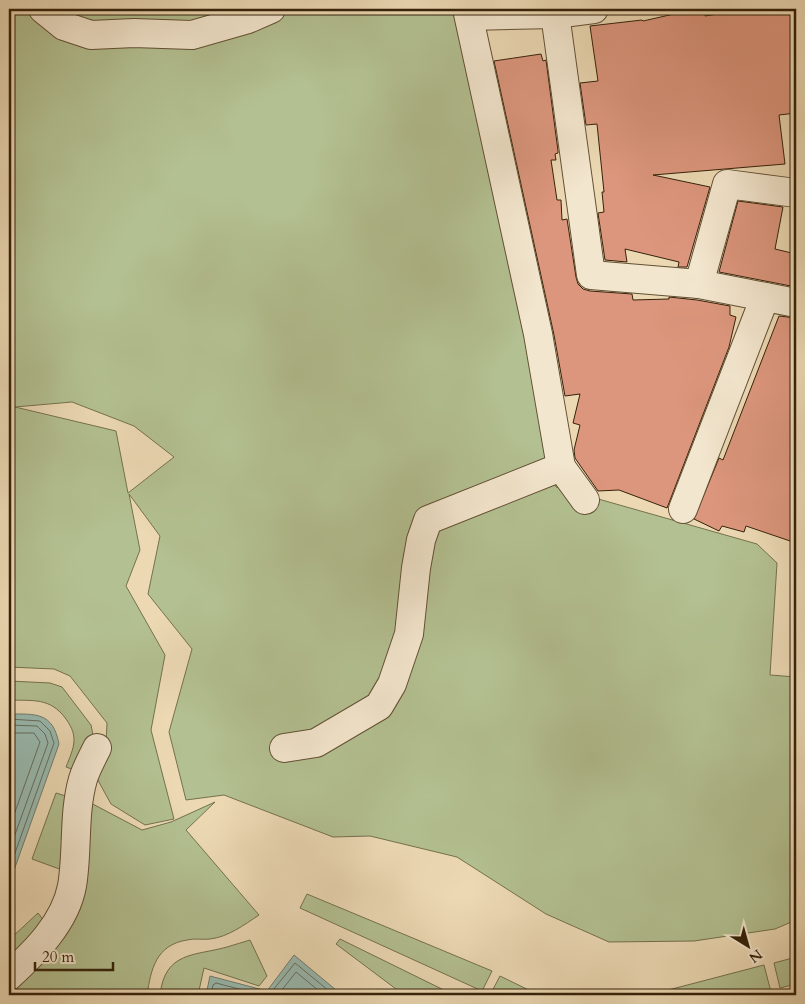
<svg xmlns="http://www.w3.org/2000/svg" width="805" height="1004" viewBox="0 0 805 1004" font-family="Cardo,serif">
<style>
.green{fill:#b3c091;stroke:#74714e;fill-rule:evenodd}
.water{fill:#99bab0;stroke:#717d6e}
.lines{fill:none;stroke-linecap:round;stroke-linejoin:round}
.shore{stroke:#676e5d;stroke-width:1}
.building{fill:#dc967d;stroke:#35220a}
.minor-casing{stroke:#635034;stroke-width:30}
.minor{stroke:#f3e6ce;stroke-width:28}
</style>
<rect width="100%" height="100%" fill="#ecd9b4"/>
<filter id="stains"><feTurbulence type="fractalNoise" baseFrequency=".004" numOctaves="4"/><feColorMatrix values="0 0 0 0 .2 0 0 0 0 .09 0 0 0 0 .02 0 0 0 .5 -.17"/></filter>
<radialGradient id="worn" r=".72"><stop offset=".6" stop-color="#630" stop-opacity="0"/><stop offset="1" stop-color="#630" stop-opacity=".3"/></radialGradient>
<g class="green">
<path d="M9 9H461L556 487 757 544 777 563 770 675 796 677V920L775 929 694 941 609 942 546 914 457 857 370 836 333 837 224 795 186 800 169 732 192 649 148 594 160 536 129 494 140 550 126 586 165 655 151 730 174 819 145 825 111 804 94 773 106 744 107 723 70 676 54 669 9 667ZM72 402 134 426 174 457 128 493 116 431 15 407Z"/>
<path d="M9 681 50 683 62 687 91 725 93 735 80 772 66 767C74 747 79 737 66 719 50 697 33 701 9 700Z"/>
<polygon points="56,793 72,798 65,871 32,859"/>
<path d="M87 801 142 830 171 822 215 802 186 830 259 915C244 925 228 937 210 939 203 940 194 938 187 940 156 945 151 969 147 995H9V989L50 944Z"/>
<polygon points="307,894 492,971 482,991 300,908"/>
<polygon points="38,913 45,922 9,967 9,940"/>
<polygon points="340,939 454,995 404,995 336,944"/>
<path d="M250 940 267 976 259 986 204 968 198 995H160C165 951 195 956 227 947 235 945 242 942 250 940Z"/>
<polygon points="796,957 796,984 780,988 774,963"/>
<polygon points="764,965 771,992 756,995 649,995"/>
<polygon points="500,976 539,995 490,995"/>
</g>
<g class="water">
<path d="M9 714C36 714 53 712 59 744L13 873 9 876Z"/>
<polygon points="294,955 342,995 206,995 210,976 267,991"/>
</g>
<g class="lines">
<g class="shore">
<polyline points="9,719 40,721 50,731 54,743 9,870"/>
<polyline points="9,725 37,726 45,734 48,743 9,851"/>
<polyline points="9,733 34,733 40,742 9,829"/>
<polyline points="211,995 213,985 216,983 262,995"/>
<polyline points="269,995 295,963 334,995"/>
<polyline points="278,995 296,972 324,995"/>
</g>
</g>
<g class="building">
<polygon points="696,9 704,9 705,16 747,9 796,9 796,113 779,115 785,164 653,175 710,187 687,267 678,267 679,262 625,249 627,262 605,260 598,213 604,212 602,192 604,192 597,124 586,125 580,83 598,81 590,26 642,20 643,21"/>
<polygon points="541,54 543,61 546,60 558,151 558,153 555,154 556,160 551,160 557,200 561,200 562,220 567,219 576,277 578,284 583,289 590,291 632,294 633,300 669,299 669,297 697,300 730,306 730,315 736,317 729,347 667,508 619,490 598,491 575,458 574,450 580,425 573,423 580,394 565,396 554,335 494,61"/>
<polygon points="738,201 783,207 775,249 796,254 796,287 719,272"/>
<polygon points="779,316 796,318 796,543 746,526 744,532 722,526 719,531 694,519 719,458 723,460"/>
</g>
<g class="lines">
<g class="minor-casing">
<g id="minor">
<polyline points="43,9 64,26 91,35 134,33 192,35 248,19 271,9"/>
<polyline points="555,14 591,275 699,284 796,303"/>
<polyline points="469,16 555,14 594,9"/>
<polyline points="699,284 727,184 796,193"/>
<polyline points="561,467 585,500"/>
<polyline points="683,509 765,297"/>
<polyline points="284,748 316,743 379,706 392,684 409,634 416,568 421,540 428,520 561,467 538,334 467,9"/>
<path d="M9 976C35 952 65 923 72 886 78 851 73 814 83 779 86 769 92 758 97 748"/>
</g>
</g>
<use href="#minor" class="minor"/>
</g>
<rect width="805" height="1004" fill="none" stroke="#ecd9b4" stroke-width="30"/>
<rect x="10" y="10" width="785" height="984" fill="none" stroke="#35220a" stroke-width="2.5"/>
<rect x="15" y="15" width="775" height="974" fill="none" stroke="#35220a"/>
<g transform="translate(748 946) rotate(143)" stroke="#f3e6ce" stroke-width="4" paint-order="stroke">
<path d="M0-4L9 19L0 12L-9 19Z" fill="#35220a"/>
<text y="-8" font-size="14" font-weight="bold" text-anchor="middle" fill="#35220a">N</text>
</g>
<path d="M35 962v8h78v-8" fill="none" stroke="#35220a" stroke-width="2.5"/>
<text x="42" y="962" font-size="15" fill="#35220a" stroke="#f3e6ce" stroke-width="4" paint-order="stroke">20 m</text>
<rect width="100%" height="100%" filter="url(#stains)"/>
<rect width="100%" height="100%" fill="url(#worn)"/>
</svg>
